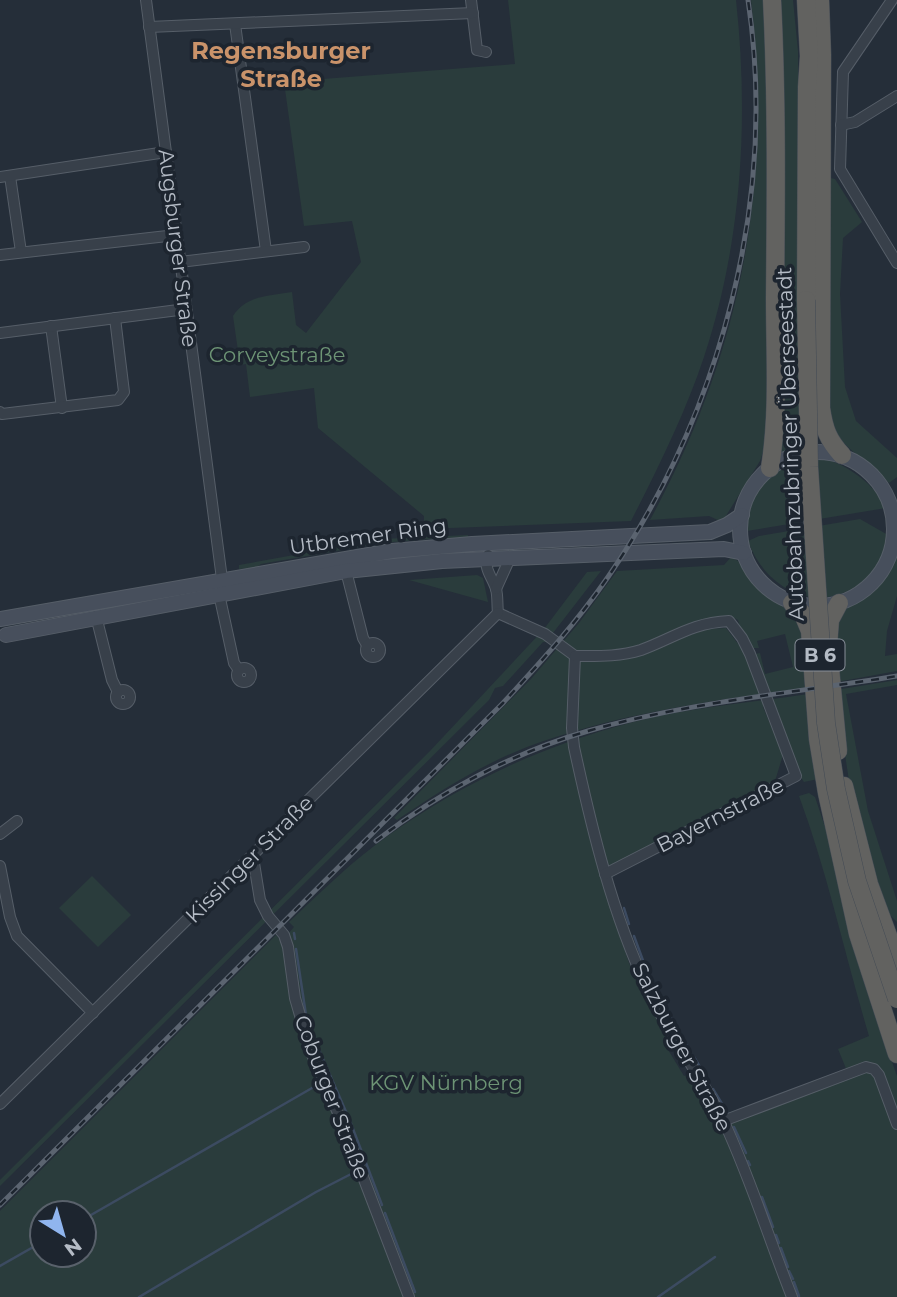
<svg xmlns="http://www.w3.org/2000/svg" width="897" height="1297" viewBox="0 0 897 1297" font-family="Montserrat,sans-serif">
<style>
.green{fill:#2a3c3c;fill-rule:evenodd}
.lines{fill:none;stroke-linecap:round;stroke-linejoin:round}
.stream{stroke:#3c4b61;stroke-width:2.5}
.minor-casing{stroke:#565e68;stroke-width:12}
.secondary-casing{stroke:#565e68;stroke-width:16}
.trunk-casing{stroke:#434b55;stroke-width:19}
.minor{stroke:#38404a;stroke-width:10}
.secondary{stroke:#474f5c;stroke-width:14}
.trunk{stroke:#626260;stroke-width:18}
.rail-casing{stroke:#5b6470;stroke-width:5}
.rail{stroke:#1d252f;stroke-width:2.5;stroke-dasharray:8;stroke-linecap:butt}
.trunk-bridge-casing{stroke:#434b55;stroke-width:19;stroke-linecap:butt}
.trunk-bridge{stroke:#626260;stroke-width:18}
.labels{text-anchor:middle;dominant-baseline:central;stroke-width:7;stroke-linejoin:round;paint-order:stroke}
.shield{fill:#1d252f;stroke:#878e98;stroke-width:2}
.shield-label{font-size:19px;font-weight:bold;fill:#b4bbc5}
.street-label{font-size:21px;fill:#b4bbc5;stroke:#1d252f}
.park-label{font-size:21px;fill:#6d9475;stroke:#1d252f}
.quarter-label{font-size:24px;font-weight:bold;fill:#ca936a;stroke:#1d252f}
</style>
<rect width="100%" height="100%" fill="#252e39"/>
<g class="green">
<path d="M508 0H736C749 119 742 242 704 357 685 414 658 468 631 521L424 529V516L318 428 314 388 250 397 246 364 240 365 233 316C247 295 269 296 292 292L296 325 306 333 361 262 352 221 304 226 284 82 515 64Z"/>
<path d="M751 0H764L768 27 769 391 767 441 760 461 724 519 720 521 709 516 650 520C740 355 773 187 751 0Z"/>
<polygon points="781,0 793,0 798,51 800,447 780,454 783,76"/>
<path d="M830 178 835 179 862 222 843 238 840 294 845 387 856 421 897 458V477L889 483C870 463 844 449 830 425Z"/>
<path d="M824 458C848 466 875 484 886 508L747 531C749 484 778 459 824 458Z"/>
<path d="M860 519 888 535C886 548 883 560 876 571 869 579 859 585 850 590 806 612 763 583 748 541L759 536Z"/>
<polygon points="468,535 468,539 442,542 440,538 382,543 261,564 256,568 239,569 239,565 382,539"/>
<path d="M731 557 738 561 756 585 801 621 809 687C713 701 618 713 527 747 481 765 438 792 397 820L394 818 531 679 579 623 617 571 724 565ZM734 618 738 620 741 631 752 648H759L757 641 785 634 793 667 765 674 760 653 755 654 756 681 742 649 726 628 707 629 681 638Z"/>
<polygon points="897,557 897,596 887,631 885,656 897,654 897,671 837,682 836,628 845,610 877,588 889,573"/>
<polygon points="601,571 546,642 543,642 503,686 495,688 489,700 0,1186 0,1180 430,751 544,629 587,572"/>
<polygon points="477,575 483,578 488,602 409,580"/>
<polygon points="897,680 897,685 846,694 868,811 897,901 897,922 883,908 850,787 835,690"/>
<path d="M809 694 818 779 804 782 797 772 771 705 763 707 783 755 775 781 599 872 629 963 644 996 672 1044 667 1048 684 1076 689 1074 721 1124 847 1071 838 1049 869 1036C845 956 828 874 799 796L809 793 815 797 829 839 848 924 868 994 897 1076V1297H0V1211L276 935 281 942 294 927 289 922C321 892 353 860 389 835 458 786 534 750 615 727 674 709 747 703 809 694ZM42 1213H84V1255H42Z"/>
<polygon points="92,876 131,915 98,947 59,908"/>
</g>
<g class="lines">
<g class="stream">
<polyline points="624,908 629,924"/>
<polyline points="294,933 295,939"/>
<polyline points="634,936 652,985 687,1046"/>
<polyline points="296,949 306,1015 313,1034"/>
<polyline points="316,1043 347,1114"/>
<polyline points="694,1057 709,1082"/>
<polyline points="713,1089 727,1112"/>
<polyline points="350,1121 382,1205"/>
<polyline points="734,1127 746,1153"/>
<polyline points="748,1161 750,1165"/>
<polyline points="762,1197 773,1227"/>
<polyline points="385,1213 415,1292"/>
<polyline points="84,1219 319,1084"/>
<polyline points="776,1235 779,1243"/>
<polyline points="781,1248 788,1267"/>
<polyline points="0,1266 42,1242"/>
<polyline points="789,1271 793,1279"/>
<polyline points="794,1282 799,1296"/>
<polyline points="139,1297 316,1192 355,1172"/>
<polyline points="658,1297 715,1257"/>
</g>
<g class="minor-casing">
<g id="minor">
<polyline points="146,0 222,579"/>
<polyline points="471,0 477,50 486,52"/>
<polyline points="892,0 843,72 840,169 897,263"/>
<polyline points="235,24 266,251"/>
<polyline points="149,27 473,13"/>
<polyline points="841,125 855,122 897,96"/>
<polyline points="10,176 21,252"/>
<polyline points="0,177 166,152"/>
<polyline points="0,255 176,235"/>
<polyline points="180,262 304,247"/>
<polyline points="51,326 62,408"/>
<polyline points="0,333 186,309"/>
<polyline points="0,412 2,414 118,400 124,392 115,318"/>
<path d="M488 555C483 569 492 576 496 589 498 596 497 605 498 613"/>
<polyline points="346,571 363,638 367,645"/>
<polyline points="496,589 510,558"/>
<polyline points="219,594 234,663 239,670"/>
<polyline points="498,613 545,634 575,656"/>
<polyline points="96,616 112,680 118,692"/>
<circle cx="373" cy="650" r="7"/>
<path d="M575 656 572 728 574 747C592 830 612 913 648 990 670 1037 703 1078 725 1124 751 1180 769 1239 792 1297"/>
<path d="M575 656C597 656 619 657 641 650 674 638 691 623 729 621L742 638 750 654 796 776 605 874"/>
<circle cx="244" cy="675" r="7"/>
<circle cx="123" cy="697" r="7"/>
<polyline points="0,834 17,821"/>
<polyline points="253,857 260,900 268,916 284,935 288,947 295,998 310,1050 342,1122 409,1297"/>
<polyline points="0,866 10,917 17,936 93,1013"/>
<polyline points="0,1104 498,613"/>
<polyline points="723,1121 866,1067 874,1069 879,1075 897,1124"/>
</g>
</g>
<g class="secondary-casing">
<g id="secondary">
<circle cx="817" cy="529" r="77"/>
<polyline points="0,619 392,551 472,544 710,532 727,525 742,515"/>
<polyline points="6,635 346,571 442,561 724,549 744,553"/>
</g>
</g>
<g class="trunk-casing">
<g id="trunk">
<path d="M820 0 822 55 821 408C824 429 828 440 842 455"/>
<polyline points="806,300 807,87 809,56 806,0"/>
<path d="M770 468C779 412 775 354 775 298 776 198 777 99 772 0"/>
<polyline points="792,603 803,614 810,631 818,739 827,793 858,934 897,1054"/>
<polyline points="838,751 828,647 830,620 839,603"/>
<polyline points="844,786 869,884 897,960"/>
</g>
</g>
<use href="#minor" class="minor"/>
<use href="#secondary" class="secondary"/>
<use href="#trunk" class="trunk"/>
<g class="rail-casing">
<g id="rail">
<path d="M376 841C438 793 512 753 588 731 688 702 794 693 897 676"/>
<path d="M0 1205 503 703C540 663 577 622 608 577 721 412 778 199 748 0"/>
</g>
</g>
<use href="#rail" class="rail"/>
<g class="trunk-bridge-casing">
<polyline id="trunk-bridge" points="806,300 809,467 826,723 836,789 857,881 897,999"/>
</g>
<use href="#trunk-bridge" class="trunk-bridge"/>
</g>
<g class="labels">
<rect class="shield" x="795.5" y="639.5" width="49" height="31" rx="5"/>
<g class="shield-label">
<text x="820" y="655">B 6</text>
</g>
<g class="street-label">
<text transform="translate(178 248) rotate(83)">Augsburger Straße</text>
<text transform="translate(790 444) rotate(-92)">Autobahnzubringer Überseestadt</text>
<text transform="translate(368 536) rotate(-8)">Utbremer Ring</text>
<text transform="translate(720 815) rotate(-27)">Bayernstraße</text>
<text transform="translate(249 859) rotate(-45)">Kissinger Straße</text>
<text transform="translate(682 1047) rotate(62)">Salzburger Straße</text>
<text transform="translate(332 1097) rotate(69)">Coburger Straße</text>
</g>
<g class="park-label">
<text x="277" y="354">Corveystraße</text>
<text x="446" y="1082">KGV Nürnberg</text>
</g>
<g class="quarter-label">
<text x="281" y="50">Regensburger<tspan x="281" dy="28">Straße</tspan></text>
</g>
</g>
<g transform="translate(63 1234) rotate(143)"><circle r="33" fill="#1d252f" stroke="#59616b" stroke-width="2"/>
<path d="M0-5L12 26L0 18L-12 26Z" fill="#90b5ee"/>
<text y="-10" font-size="19" font-weight="bold" text-anchor="middle" fill="#b4bbc5">N</text>
</g>
</svg>
